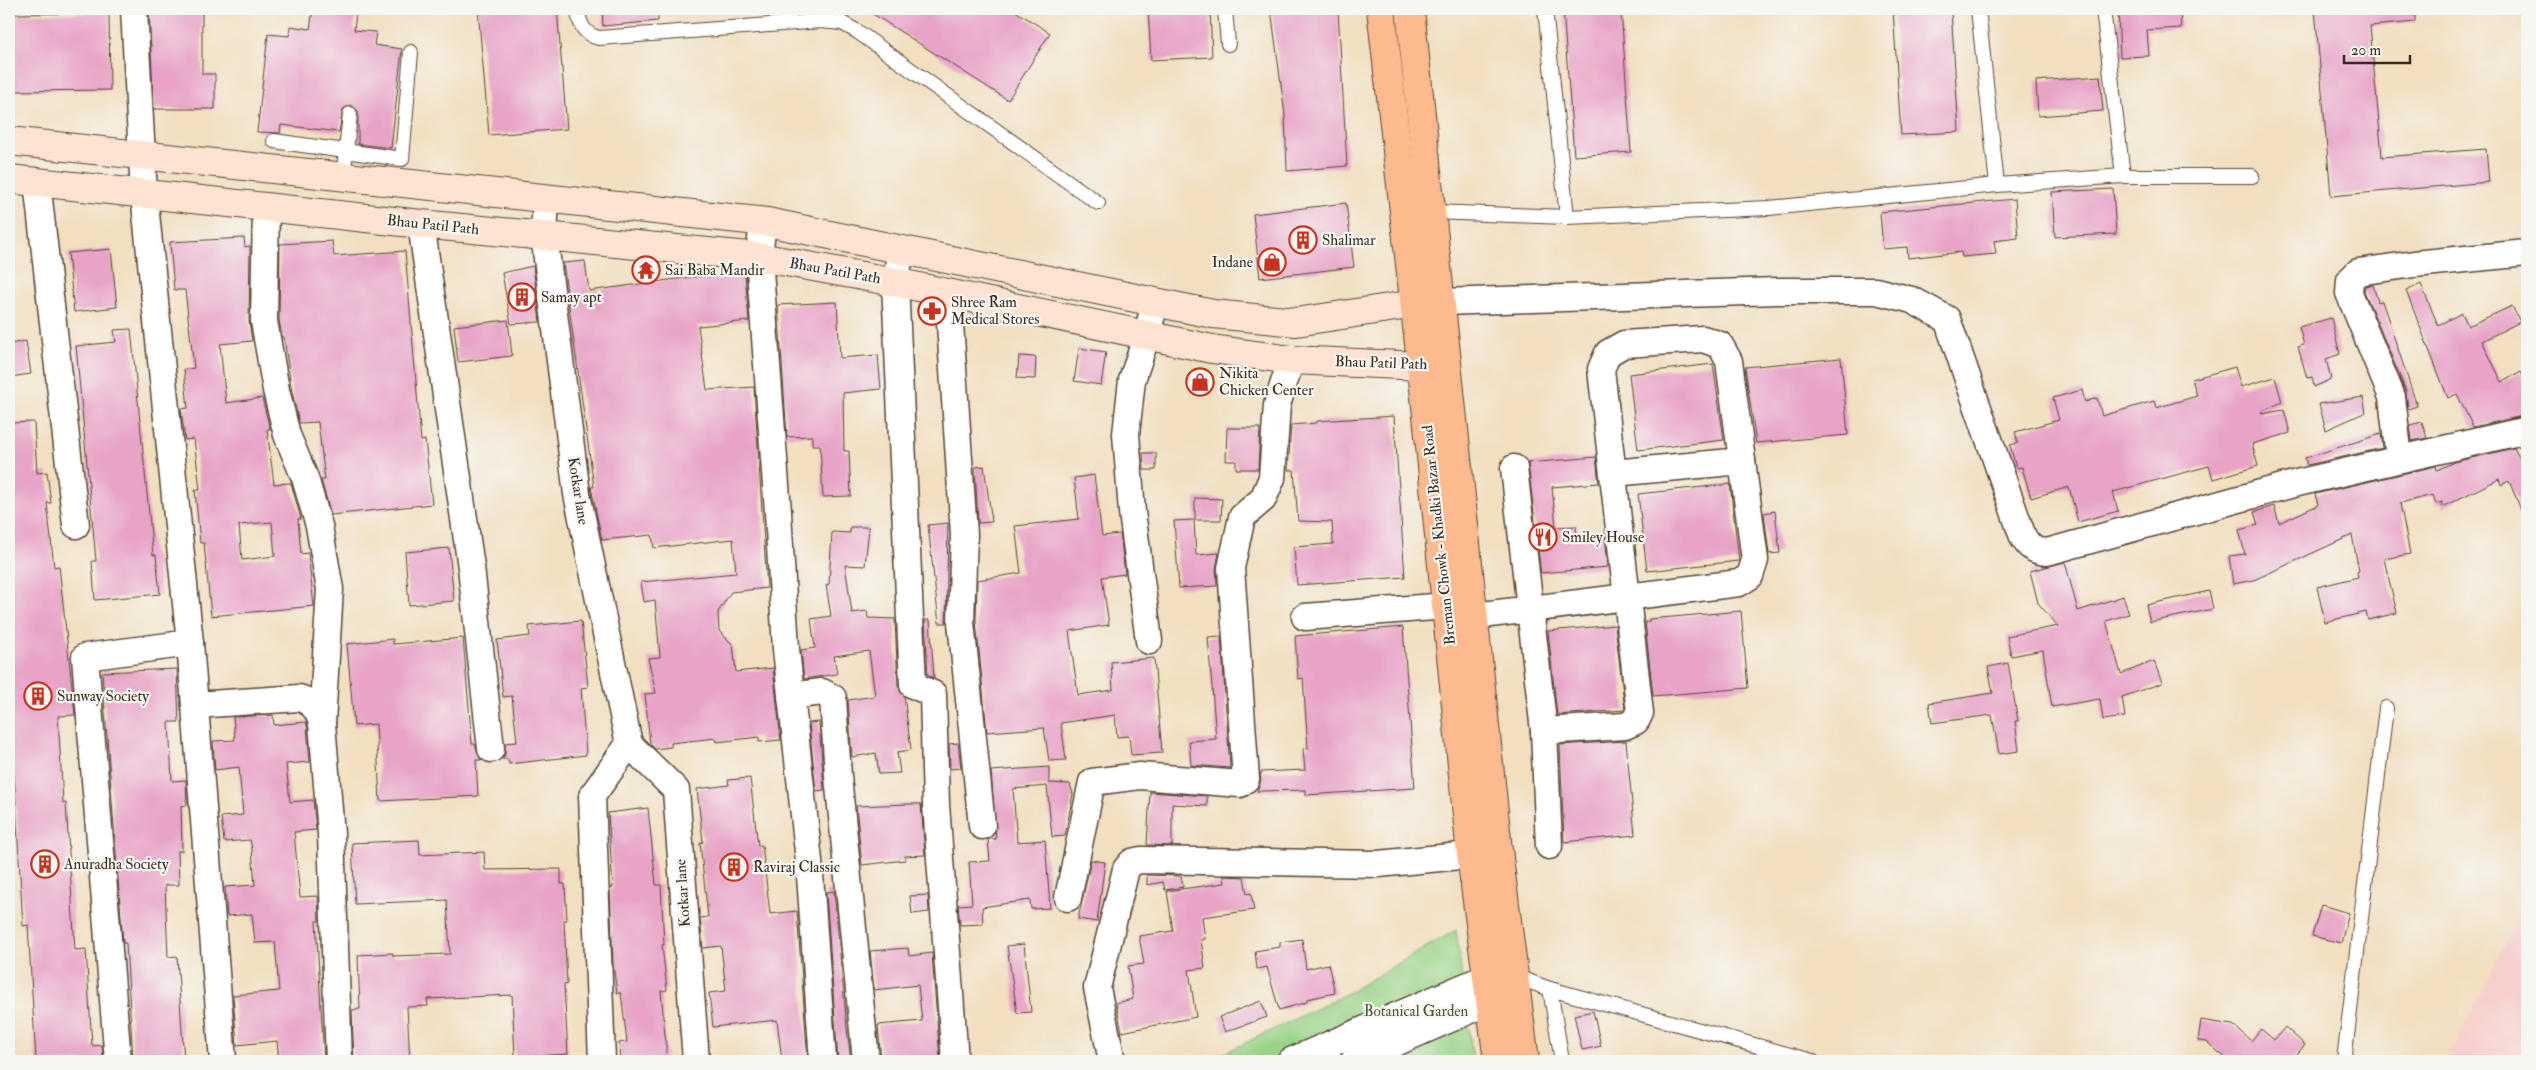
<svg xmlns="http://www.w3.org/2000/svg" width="2536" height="1070" viewBox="0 0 2536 1070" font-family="'IM FELL Double Pica',serif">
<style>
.built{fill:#f7d0cd}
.green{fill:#99d386;stroke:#6a7e52}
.building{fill:#e8a4c7;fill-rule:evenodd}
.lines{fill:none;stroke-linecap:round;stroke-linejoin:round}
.service-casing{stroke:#564536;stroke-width:16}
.minor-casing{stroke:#564536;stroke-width:29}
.secondary-casing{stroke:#564536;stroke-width:30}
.primary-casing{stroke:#564536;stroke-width:30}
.service{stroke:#fff;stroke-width:14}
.minor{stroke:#fff;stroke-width:26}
.secondary{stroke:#fee3d2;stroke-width:28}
.primary{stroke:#fcba8e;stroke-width:28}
.labels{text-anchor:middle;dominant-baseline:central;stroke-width:4.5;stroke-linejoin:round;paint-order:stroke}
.street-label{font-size:15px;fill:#3b2a1e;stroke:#f6f6f2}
.poi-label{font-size:15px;fill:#3b2a1e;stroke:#f6f6f2;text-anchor:start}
.park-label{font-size:15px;fill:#525438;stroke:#f6f6f2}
</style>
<rect width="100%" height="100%" fill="#f6f6f2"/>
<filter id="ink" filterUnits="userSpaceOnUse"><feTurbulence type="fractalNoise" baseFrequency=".02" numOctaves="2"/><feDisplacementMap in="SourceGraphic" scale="10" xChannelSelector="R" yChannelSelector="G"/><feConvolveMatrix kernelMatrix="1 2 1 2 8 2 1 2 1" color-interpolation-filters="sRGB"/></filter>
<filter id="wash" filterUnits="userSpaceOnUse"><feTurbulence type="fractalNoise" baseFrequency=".0096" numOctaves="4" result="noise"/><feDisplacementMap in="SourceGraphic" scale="20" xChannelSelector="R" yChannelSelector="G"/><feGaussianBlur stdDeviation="1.12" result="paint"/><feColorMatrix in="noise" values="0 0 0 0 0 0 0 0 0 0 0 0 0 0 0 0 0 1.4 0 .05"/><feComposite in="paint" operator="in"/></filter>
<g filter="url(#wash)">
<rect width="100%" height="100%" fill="#f1dfc0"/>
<g class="built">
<polygon points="2527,895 2527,1061 2448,1061"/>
<polygon points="9,977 17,1061 9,1061"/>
</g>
<polygon class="green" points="1456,930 1473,1061 1208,1061 1342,996"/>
<g id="blocks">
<g class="building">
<polygon points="149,9 202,9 202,74 215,74 215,109 154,109"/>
<polygon points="313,9 356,13 354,30 376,32 374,45 402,49 391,148 358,144 358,111 351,105 343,109 339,132 281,125 280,133 257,132 268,34 289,36 290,26 310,29"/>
<polygon points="478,9 557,9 567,129 489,135"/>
<polygon points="602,9 658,9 658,21 603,26"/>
<polygon points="865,9 1012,9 1050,33 1008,100"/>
<polygon points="1148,9 1210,9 1212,57 1151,60"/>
<polygon points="1271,9 1338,9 1347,166 1287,171 1285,115"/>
<polygon points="1563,9 1621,9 1631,152 1574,156"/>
<polygon points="1893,9 1951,9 1959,132 1901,135"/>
<polygon points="2118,9 2180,9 2181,28 2147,30 2149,56 2120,57"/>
<polygon points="2315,9 2415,9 2415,22 2370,26 2382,157 2486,149 2489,182 2331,196"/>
<polygon points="109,13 110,90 12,91 11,14"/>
<polygon points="2100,76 2103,111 2038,116 2036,81"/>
<polygon points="2113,189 2116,234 2055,237 2052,192"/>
<polygon points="2015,199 2018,238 1994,241 1996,254 1962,257 1961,252 1908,258 1907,247 1883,249 1880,212"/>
<polygon points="1346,203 1354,267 1260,278 1253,214"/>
<path d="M244 238 245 247 250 246 249 321 252 341 220 344 226 403 262 398 270 429H267L274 484 291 483 301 519H298L301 554 308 553 314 606 211 616 204 543H200L195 490H200L194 439 185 440 181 409 188 408 184 369 194 368 185 290H174L170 242ZM272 522 275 556 242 560 239 525Z"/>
<polygon points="332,241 334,256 405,251 421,441 425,440 432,504 331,515 321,480 325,480 318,422 299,423 291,387 284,337 282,337 279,320 280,244"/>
<polygon points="111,249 117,307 74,312 68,253"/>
<polygon points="585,261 589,291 691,277 745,274 749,321 698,326 707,390 754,387 767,588 731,592 718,612 719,631 733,645 736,672 773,668 781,740 759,742 759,737 717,742 716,738 671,743 671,747 655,749 650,744 645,694 656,693 648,658 660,657 655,600 644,602 641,582 736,573 733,539 654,548 652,535 602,540 592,492 591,487 594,487 563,263"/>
<polygon points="533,266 540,322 511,324 502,273"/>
<polygon points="2421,284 2438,325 2462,313 2468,326 2512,306 2520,322 2482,341 2502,382 2521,372 2527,384 2527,415 2473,427 2457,394 2448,398 2406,291"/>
<polygon points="2373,285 2378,302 2382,301 2417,406 2408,409 2406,391 2364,291 2365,286"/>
<polygon points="837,302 840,358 878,355 881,389 843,393 844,451 849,451 851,496 823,497 820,445 812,445 812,436 787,437 778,305"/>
<polygon points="2331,318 2340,354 2326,359 2331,379 2314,387 2312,377 2307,378 2298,347 2304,345 2299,327"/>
<polygon points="508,320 512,356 458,362 454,326"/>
<polygon points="131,329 153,555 156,555 160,594 95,600 92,561 96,561 76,346 116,342 114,330"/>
<polygon points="26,341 31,374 9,377 9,344"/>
<polygon points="1079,348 1106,352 1101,385 1074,381"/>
<polygon points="1019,356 1036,357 1035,379 1017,378"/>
<polygon points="1841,358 1848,435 1756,443 1745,367"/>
<polygon points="1713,364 1724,440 1638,450 1629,374"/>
<polygon points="2235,367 2241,387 2275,377 2282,402 2261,412 2262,414 2284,410 2290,433 2252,444 2258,466 2213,479 2209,466 2113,492 2118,511 2078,522 2069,487 2031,498 2022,467 2016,468 2010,445 2018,443 2015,432 2059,420 2053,398 2082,390 2085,402 2097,398 2102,416 2154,401 2156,408 2197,396 2192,379"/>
<polygon points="2363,397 2366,412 2326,430 2319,404"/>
<polygon points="1394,416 1405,577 1297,585 1294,547 1333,544 1332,522 1298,521 1294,470 1288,470 1291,425 1317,423 1317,421"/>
<polygon points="34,422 37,473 47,472 51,503 47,503 54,567 59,566 75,715 58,716 63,803 66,803 75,950 86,949 92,1046 102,1045 103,1061 36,1061 28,925 23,926 14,774 9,774 9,423"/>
<polygon points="2422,422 2427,438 2412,441 2410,425"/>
<polygon points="1227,428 1260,428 1258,469 1236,469 1236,461 1226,461"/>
<polygon points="2381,434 2383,448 2307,465 2305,458"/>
<polygon points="2514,448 2527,471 2527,524 2509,481 2501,485 2499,479 2442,507 2442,502 2436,504 2433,495 2400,503 2410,554 2384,559 2397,613 2368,620 2366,612 2325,622 2317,587 2358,577 2357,572 2359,571 2352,535 2254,580 2233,584 2229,556 2245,554 2239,530 2258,525 2254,512 2274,506 2279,523 2318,505 2315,494 2436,466 2437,470 2454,462"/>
<polygon points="1143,453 1156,453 1156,470 1144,470"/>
<polygon points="1596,457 1599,483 1552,487 1556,527 1576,526 1577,536 1605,534 1608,567 1541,573 1528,463"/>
<polygon points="984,466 992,522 978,523 975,467"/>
<polygon points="1094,475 1102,536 1120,534 1125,574 1102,577 1109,625 1069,631 1078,695 1113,690 1111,662 1154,658 1162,753 1131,755 1129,736 1117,737 1115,715 1061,723 1066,760 1049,761 1044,728 987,732 976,621 977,580 1021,573 1015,526 1079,519 1074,478"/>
<polygon points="1730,484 1739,561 1647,571 1638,494"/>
<polygon points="1195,498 1222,499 1221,520 1195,520"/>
<polygon points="1775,511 1780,553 1769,554 1764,513"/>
<polygon points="1194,520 1196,555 1219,553 1216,569 1217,586 1179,588 1174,521"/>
<polygon points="948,523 946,623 939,623 928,525"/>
<polygon points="850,527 869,527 865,566 845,565 852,613 867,611 868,618 895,619 898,686 904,696 911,750 897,752 900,773 879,774 876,753 852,757 848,700 875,696 869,651 834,656 837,674 804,679 801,650 815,648 811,619 831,616 826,585 829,584 832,532 850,533"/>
<polygon points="449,548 454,601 409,605 405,552"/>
<polygon points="2065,562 2078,611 2123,596 2129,614 2106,621 2121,674 2154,661 2162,683 2122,697 2125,717 2103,720 2100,699 2052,707 2043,650 2011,656 2007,636 2058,626 2038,603 2030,571"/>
<polygon points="2209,591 2213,609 2150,622 2146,605"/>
<polygon points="1741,611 1748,688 1653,696 1645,622 1649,622 1649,619"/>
<polygon points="925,620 930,620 934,678 928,675"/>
<polygon points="581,621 588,687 581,688 586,755 509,764 508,759 502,759 505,755 505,743 517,742 512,696 503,697 497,640 530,636 529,626"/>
<polygon points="1615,625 1625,710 1557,715 1548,631"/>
<polygon points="1403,627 1415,788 1306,795 1306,790 1257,791 1260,784 1261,772 1305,770 1303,749 1308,748 1303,678 1298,679 1295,636"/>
<polygon points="1221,636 1230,768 1191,765 1189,741 1216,739 1208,637"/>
<polygon points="463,638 472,744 475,744 481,760 476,760 478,796 380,801 376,724 354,726 347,644 393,639 393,644"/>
<polygon points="2008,663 2018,721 2015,721 2019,751 1999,754 1992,715 1932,723 1929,703 1993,693 1988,667"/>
<polygon points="177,669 179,722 169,722 172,781 186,780 187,805 181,806 182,851 178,851 179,885 165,885 168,957 177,956 184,1061 133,1061 126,943 123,943 102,672"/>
<polygon points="273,715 274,725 306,722 307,726 310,762 286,764 290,802 313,800 316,830 294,832 300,897 318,896 319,921 316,921 324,1061 279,1061 277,1041 237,1045 233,995 279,991 275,942 255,943 252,914 227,916 225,887 255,885 252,849 250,840 224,842 221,817 243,815 239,767 215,770 213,741 235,740 233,717"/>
<polygon points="819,722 824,790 816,791 809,723"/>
<polygon points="1626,741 1635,835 1564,842 1560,745"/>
<polygon points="958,743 961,768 950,769 949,744"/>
<polygon points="1049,767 1049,783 1070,784 1073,794 1065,836 1052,837 1047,786 1013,789 1017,842 1045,840 1050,908 1031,909 1030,900 982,907 983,924 960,925 958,905 972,904 969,862 990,861 988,839 996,839 991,771"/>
<polygon points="750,778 758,846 762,845 770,914 797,911 808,1061 782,1061 777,1020 713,1027 709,993 726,991 721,946 703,948 700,918 708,917 700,843 703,842 697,789 729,785 728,780"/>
<polygon points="1150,792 1207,796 1207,806 1172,804 1172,846 1147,845"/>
<polygon points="908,804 921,804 925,855 905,856 905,860 862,865 856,806"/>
<polygon points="648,808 656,885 661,885 664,945 662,945 667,990 661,991 667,1057 662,1058 662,1061 620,1061 619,1043 627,1042 621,993 617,993 613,964 610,888 613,888 608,813"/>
<polygon points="419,840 420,855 484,852 485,870 561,869 561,884 565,884 567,920 564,920 567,984 564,985 568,1054 515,1057 512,995 427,999 428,1006 407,1007 410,1061 354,1061 352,1010 360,1009 358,955 393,953 393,956 450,954 447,900 355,904 352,843"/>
<polygon points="1091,860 1105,862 1097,922 1078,919"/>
<polygon points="1147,875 1181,876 1183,887 1165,890 1163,882 1147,885"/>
<polygon points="1224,876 1244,877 1247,894 1251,893 1254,910 1202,917 1205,939 1201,940 1205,968 1189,970 1196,1017 1122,1032 1116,1003 1133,999 1128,966 1144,964 1139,936 1173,931 1167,891 1225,883"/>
<polygon points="834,891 847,1029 851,1061 838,1061 826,892"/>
<polygon points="928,895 929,912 912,914 910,896"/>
<polygon points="2321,905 2349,913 2341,943 2312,936"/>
<polygon points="1302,939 1306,969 1328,964 1335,993 1307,999 1307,1002 1279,1010 1267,967 1257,969 1255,951 1280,947 1280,942"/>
<polygon points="1024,944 1031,1012 1017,1013 1007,946"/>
<polygon points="908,948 909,956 932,953 940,1061 881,1061 878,1025 922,1021 918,985 874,990 870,951"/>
<polygon points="1261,1001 1267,1017 1225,1032 1219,1017"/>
<polygon points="1593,1011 1601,1046 1582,1050 1574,1015"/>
<polygon points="2201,1020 2233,1025 2251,1041 2261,1029 2274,1040 2285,1027 2305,1045 2291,1061 2229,1061 2207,1042 2198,1041"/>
</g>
</g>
</g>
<g filter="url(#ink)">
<use href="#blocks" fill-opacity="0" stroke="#564536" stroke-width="1"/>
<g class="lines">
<g class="service-casing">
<g id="service">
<path d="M577 9C580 24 583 34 599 38L821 21 842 23 858 32 1098 203"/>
<polyline points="1225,9 1228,44"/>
<polyline points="1545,9 1567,217"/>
<polyline points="1978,9 1997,185"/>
<polyline points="2103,9 2123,176"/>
<polyline points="274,141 402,159 411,52"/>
<polyline points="343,178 350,114"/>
<polyline points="1432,212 1567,217 1769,208 1997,185 2123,176 2252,176"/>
<polyline points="1514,976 1550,989"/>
<polyline points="1562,1061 1550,989 1812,1061"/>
<polyline points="2344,1061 2386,708"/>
</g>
</g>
<g class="minor-casing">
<g id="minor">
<polyline points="134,9 144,194 190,643 223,1061"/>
<polyline points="37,182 76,525"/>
<polyline points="546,198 544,235 577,494 629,744 676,790 696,1061"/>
<polyline points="266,207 264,321 276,390 287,435 305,478 319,526 330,589 322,723"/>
<polyline points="763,222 759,257 778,512 786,649 809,861 823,1061"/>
<polyline points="421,224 471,567 491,749"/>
<polyline points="901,251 895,282 913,685 933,694 936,805 955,1061"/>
<polyline points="948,293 964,535 961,622 982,826"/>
<path d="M1441 302 1777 291H1876L1912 300 1947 319 2023 537C2029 547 2034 551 2047 552L2297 483 2527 430"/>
<polyline points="2399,459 2392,397 2349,293 2350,280 2358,272 2414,264 2527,253"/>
<polyline points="1514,468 1544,731 1549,846"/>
<polyline points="1613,473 1742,461"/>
<polyline points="1474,616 1739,583 1750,576 1755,560 1729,361 1720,345 1703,339 1624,344 1608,353 1601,369 1640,713 1636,721 1625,726 1544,731"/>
<polyline points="1305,617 1447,606"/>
<polyline points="1149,641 1132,512 1126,434 1132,380 1147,335 1155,302"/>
<polyline points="791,696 822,692 833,698 838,776 866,1061"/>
<path d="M195 705 299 698C313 702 318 710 322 723L331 834 339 1061"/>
<polyline points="1068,898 1092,782 1140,776 1240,784 1246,779 1231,568 1242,517 1263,499 1272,478 1277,405 1291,360"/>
<polyline points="118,1061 85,657 190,643"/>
<polyline points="602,1061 592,796 629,744"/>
<polyline points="1112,1061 1097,988 1126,869 1132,862 1141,860 1378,864 1471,855"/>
<polyline points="1291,1061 1487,977"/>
<polyline points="1354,1061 1491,1001"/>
</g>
</g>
<g class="secondary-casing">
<g id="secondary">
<polyline points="9,141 767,222 1213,314 1296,322 1415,304 1437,303"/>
<polyline points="9,179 421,224 759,257 895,282 1212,349 1291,360 1422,366 1444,364"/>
</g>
</g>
<g class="primary-casing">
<g id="primary">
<polyline points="1381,9 1426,406 1471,855 1498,1061"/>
<polyline points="1410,9 1498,850 1525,1061"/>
</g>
</g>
<use href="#service" class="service"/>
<use href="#minor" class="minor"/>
<use href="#secondary" class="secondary"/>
<use href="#primary" class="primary"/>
</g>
</g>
<defs>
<g id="building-ring" transform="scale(1.4375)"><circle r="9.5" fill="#f6f6f2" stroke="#c8321e" stroke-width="1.5"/><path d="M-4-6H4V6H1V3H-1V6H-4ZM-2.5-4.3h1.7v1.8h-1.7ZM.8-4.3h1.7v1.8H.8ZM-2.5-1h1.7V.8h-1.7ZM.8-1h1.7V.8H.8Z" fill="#c8321e"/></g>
<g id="shop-ring" transform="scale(1.4375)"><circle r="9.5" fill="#f6f6f2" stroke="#c8321e" stroke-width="1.5"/><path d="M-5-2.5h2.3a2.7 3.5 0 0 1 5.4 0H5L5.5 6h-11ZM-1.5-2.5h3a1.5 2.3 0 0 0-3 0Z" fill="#c8321e"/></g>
<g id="temple-ring" transform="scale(1.4375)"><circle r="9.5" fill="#f6f6f2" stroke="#c8321e" stroke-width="1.5"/><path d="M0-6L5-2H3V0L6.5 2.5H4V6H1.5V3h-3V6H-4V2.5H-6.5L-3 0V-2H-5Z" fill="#c8321e"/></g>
<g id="pharmacy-ring" transform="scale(1.4375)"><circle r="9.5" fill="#f6f6f2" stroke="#c8321e" stroke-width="1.5"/><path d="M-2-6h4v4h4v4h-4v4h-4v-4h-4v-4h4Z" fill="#c8321e"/></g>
<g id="restaurant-ring" transform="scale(1.4375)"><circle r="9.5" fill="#f6f6f2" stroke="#c8321e" stroke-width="1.5"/><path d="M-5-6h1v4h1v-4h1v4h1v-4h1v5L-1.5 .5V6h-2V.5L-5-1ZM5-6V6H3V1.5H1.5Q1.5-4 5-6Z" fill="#c8321e"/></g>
</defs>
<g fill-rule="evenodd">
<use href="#building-ring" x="1303" y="240"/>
<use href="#shop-ring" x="1272" y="262"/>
<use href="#temple-ring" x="646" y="270"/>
<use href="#building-ring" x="522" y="297"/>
<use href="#pharmacy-ring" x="932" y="311"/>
<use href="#shop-ring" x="1200" y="382"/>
<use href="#restaurant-ring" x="1543" y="537"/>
<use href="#building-ring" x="38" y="696"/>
<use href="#building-ring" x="45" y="864"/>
<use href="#building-ring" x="734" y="867"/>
</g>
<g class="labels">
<g class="street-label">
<text transform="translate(433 225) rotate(6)">Bhau Patil Path</text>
<text transform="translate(835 271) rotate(10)">Bhau Patil Path</text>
<text transform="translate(1381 363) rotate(2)">Bhau Patil Path</text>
<text transform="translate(578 491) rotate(81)">Kotkar lane</text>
<text transform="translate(1439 535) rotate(-96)">Breman Chowk - Khadki Bazar Road</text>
<text transform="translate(683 893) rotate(-94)">Kotkar lane</text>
</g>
<g class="poi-label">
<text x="1322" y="240">Shalimar</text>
<text x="1253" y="262" text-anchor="end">Indane</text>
<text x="665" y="270">Sai Baba Mandir</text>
<text x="541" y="297">Samay apt</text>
<text x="951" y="302">Shree Ram<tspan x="951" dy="17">Medical Stores</tspan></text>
<text x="1219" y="373">Nikita<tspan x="1219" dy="17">Chicken Center</tspan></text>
<text x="1562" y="537">Smiley House</text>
<text x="57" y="696">Sunway Society</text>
<text x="64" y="864">Anuradha Society</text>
<text x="753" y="867">Raviraj Classic</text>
</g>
<g class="park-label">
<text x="1416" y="1011">Botanical Garden</text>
</g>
</g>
<rect width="2536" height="1070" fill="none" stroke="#f6f6f2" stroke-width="30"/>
<path d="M2344 55v8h66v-8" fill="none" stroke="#3b2a1e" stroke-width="2.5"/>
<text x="2351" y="55" font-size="15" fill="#3b2a1e" stroke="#f6f6f2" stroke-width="4" paint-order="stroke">20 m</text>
</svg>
